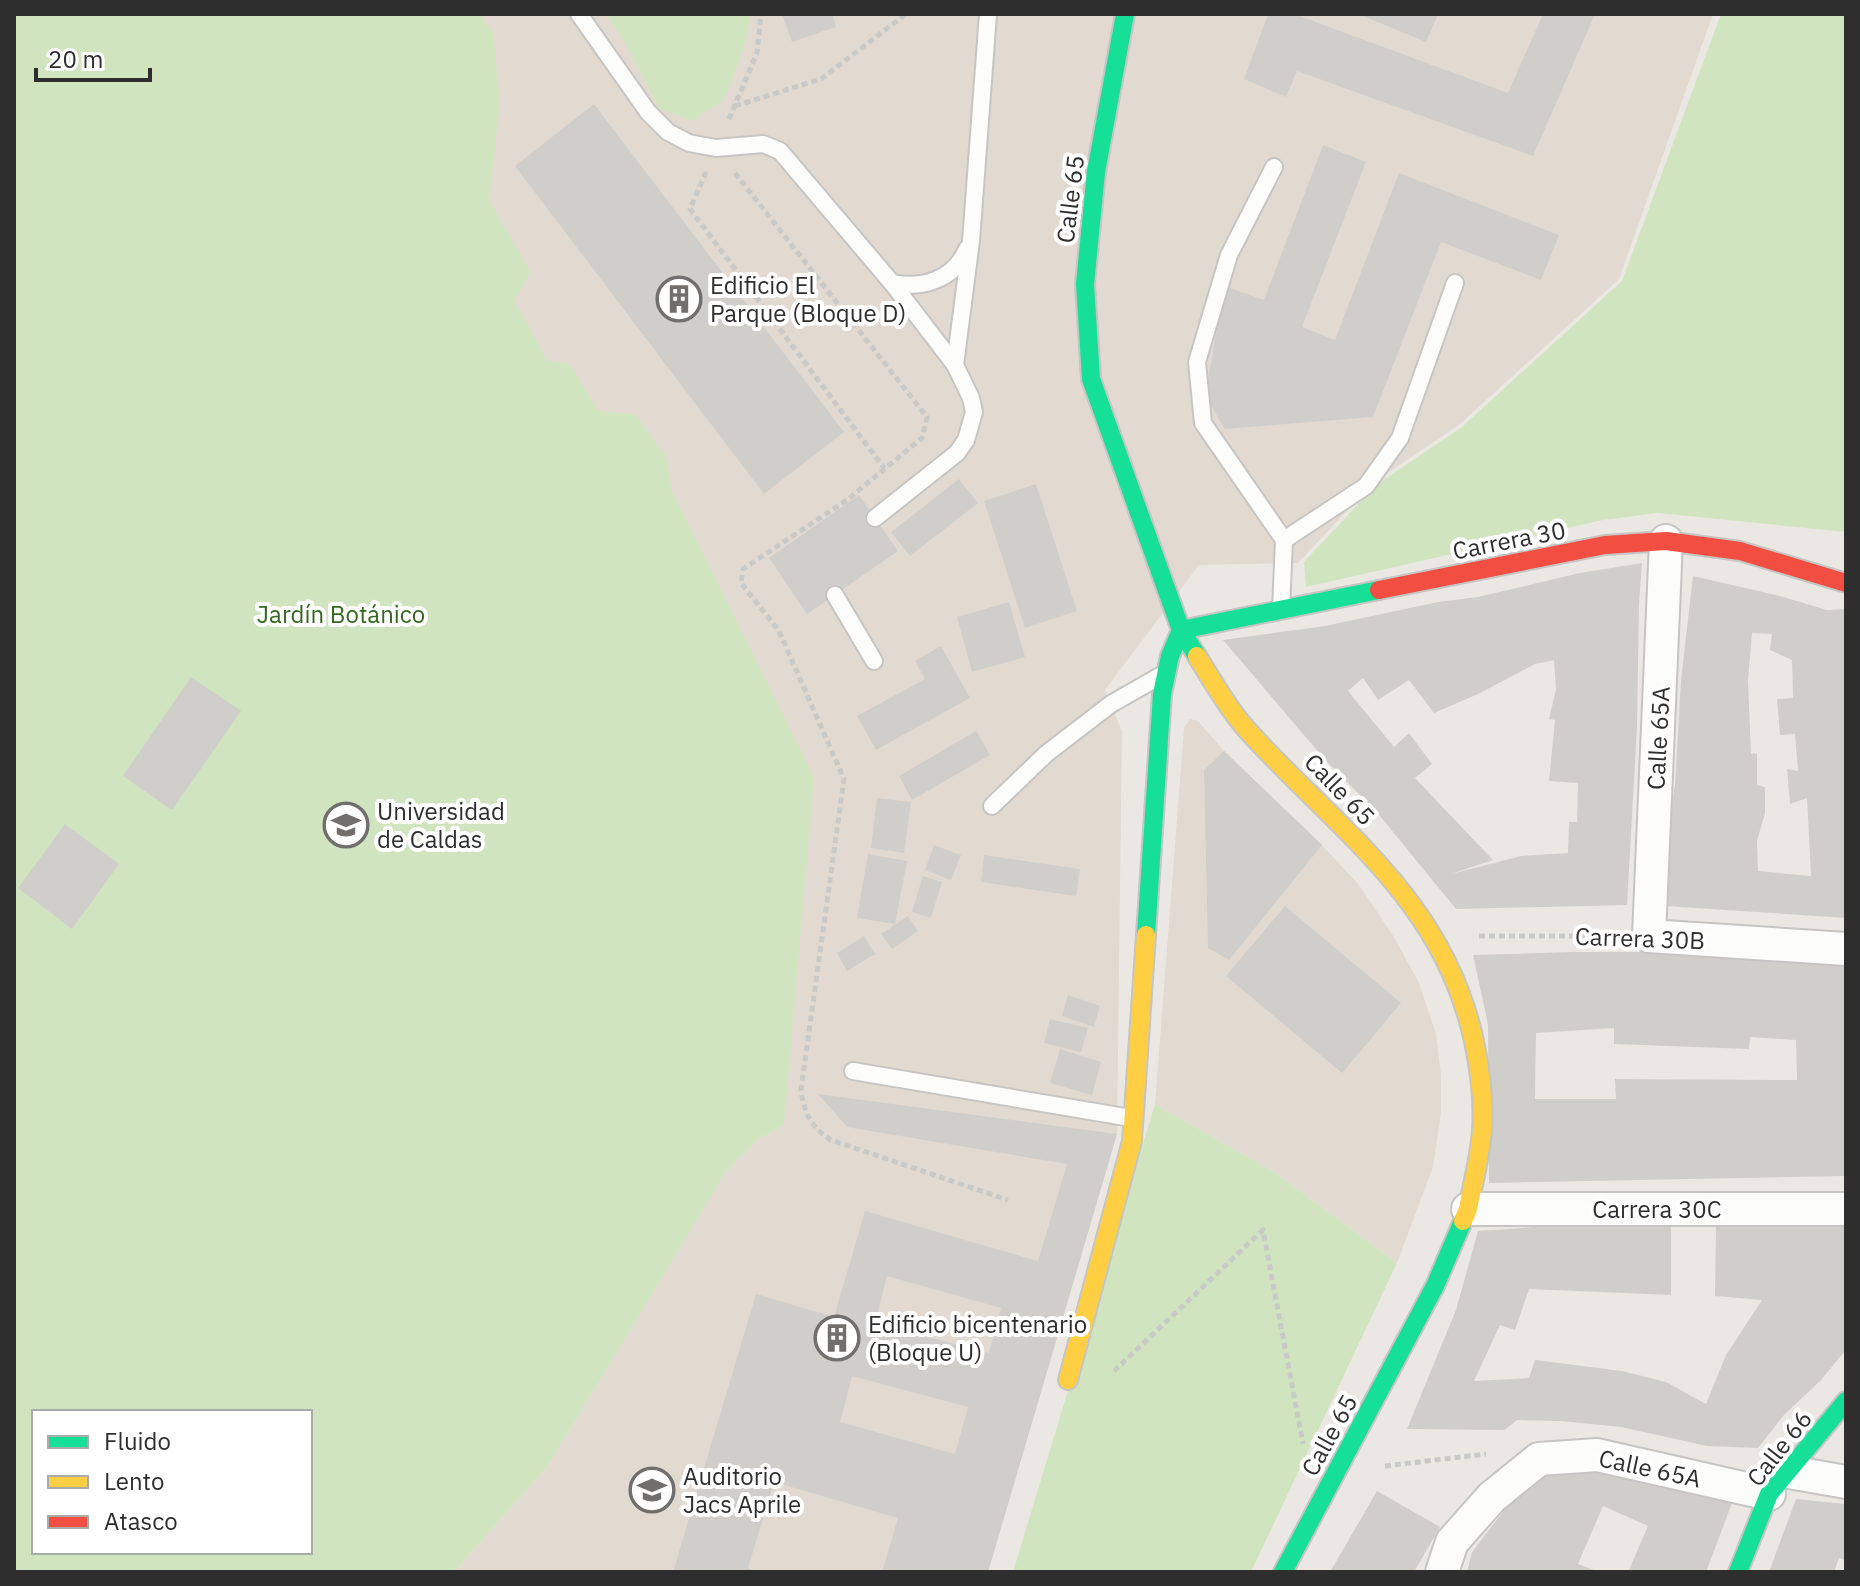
<svg xmlns="http://www.w3.org/2000/svg" width="1860" height="1586" viewBox="0 0 1860 1586" font-family="'IBM Plex Sans',sans-serif">
<style>
.education{fill:#e2dad1}
.green{fill:#d1e4c0;fill-rule:evenodd}
.building{fill:#d0cecb;fill-rule:evenodd}
.lines{fill:none;stroke-linecap:round;stroke-linejoin:round}
.lane-casing{stroke:#c6c5c4;stroke-width:20}
.street-casing{stroke:#c6c5c4;stroke-width:36}
.fast-casing{stroke:#c6c5c4;stroke-width:22}
.slow-casing{stroke:#c6c5c4;stroke-width:22}
.jam-casing{stroke:#c6c5c4;stroke-width:22}
.path{stroke:#c9c9c8;stroke-width:5;stroke-dasharray:6 4;stroke-linecap:butt}
.lane{stroke:#fcfcfb;stroke-width:16}
.street{stroke:#fcfcfb;stroke-width:32}
.fast{stroke:#16e098;stroke-width:18}
.slow{stroke:#ffcf43;stroke-width:18}
.jam{stroke:#f24e42;stroke-width:18}
.labels{text-anchor:middle;dominant-baseline:central;stroke-width:8;stroke-linejoin:round;paint-order:stroke}
.street-label{font-size:24px;fill:#2e2e2e;stroke:#fff}
.poi-label{font-size:24px;fill:#2e2e2e;stroke:#fff;text-anchor:start}
.park-label{font-size:24px;fill:#346821;stroke:#fff}
</style>
<rect width="100%" height="100%" fill="#ebe8e4"/>
<g class="education">
<polygon points="14,14 1713,14 1619,279 1460,424 1373,483 1298,563 1199,565 1105,690 1122,731 1117,1134 988,1572 454,1572 548,1466 727,1169 757,1140 784,1125 14,427"/>
<polygon points="1190,719 1198,721 1224,751 1322,845 1359,885 1394,937 1419,983 1436,1034 1441,1075 1441,1113 1433,1167 1397,1263 1276,1173 1155,1104 1184,728"/>
</g>
<g class="green">
<path d="M14 14H479L493 32 500 103 489 200 531 273 514 300 548 361 570 364 598 411 635 414 666 456 672 491 814 777 784 1125 757 1140 727 1170 548 1466 454 1572H14ZM34 1412H310V1552H34Z"/>
<polygon points="606,14 751,14 743,50 724,100 692,121 660,109 625,43"/>
<polygon points="1721,14 1846,14 1846,532 1658,513 1603,520 1306,587 1304,562 1376,485 1462,427 1622,281"/>
<polygon points="1155,1104 1276,1173 1397,1263 1251,1572 1013,1572"/>
</g>
<g class="building">
<polygon points="782,14 832,14 836,27 792,42"/>
<polygon points="1268,14 1294,14 1508,93 1543,14 1595,14 1533,156 1297,71 1286,97 1244,79"/>
<polygon points="1358,14 1438,14 1426,42"/>
<polygon points="594,104 844,432 764,494 515,166"/>
<polygon points="1323,145 1366,162 1302,327 1335,340 1399,173 1559,235 1541,280 1441,242 1373,417 1225,429 1205,396 1225,286 1264,300"/>
<polygon points="959,479 978,503 910,556 891,532"/>
<polygon points="1036,484 1077,611 1025,628 984,501"/>
<polygon points="859,495 898,551 807,614 769,558"/>
<path d="M1642 563 1639 604 1637 727 1627 905 1456 909 1375 810 1327 762 1223 640 1325 626 1438 602 1478 597 1580 573ZM1554 660 1556 689 1549 719 1555 720 1549 781 1578 783 1577 822H1569L1568 853 1521 856 1451 874 1493 860 1415 778 1432 764 1409 733 1394 747 1348 691 1363 678 1378 700 1409 680 1434 713 1478 694 1535 664Z"/>
<path d="M1693 576 1780 596 1827 610 1846 609V918L1665 906 1669 871 1670 813 1675 785 1681 680ZM1752 633 1772 634 1770 650 1792 660 1793 698 1777 699 1780 735 1795 734 1798 771 1787 769 1790 804 1807 798 1811 876 1758 871 1757 841 1765 813V787L1757 785V753L1751 754 1748 680Z"/>
<polygon points="1009,602 1025,657 972,672 957,617"/>
<polygon points="941,646 970,698 876,750 857,716 925,679 915,661"/>
<polygon points="191,677 241,711 172,810 123,776"/>
<polygon points="976,731 990,755 912,800 899,776"/>
<polygon points="1224,751 1322,845 1229,960 1208,948 1204,770"/>
<polygon points="877,798 911,802 904,853 871,848"/>
<polygon points="65,824 119,864 72,929 18,888"/>
<polygon points="934,845 961,855 951,880 925,870"/>
<polygon points="868,854 907,861 895,924 857,918"/>
<polygon points="984,855 1080,869 1076,896 981,882"/>
<polygon points="923,876 942,882 931,918 912,912"/>
<polygon points="1285,906 1401,1003 1342,1073 1226,976"/>
<polygon points="908,916 918,931 892,949 881,934"/>
<polygon points="864,936 875,954 847,971 837,953"/>
<path d="M1571 952H1661L1846 962V1176L1489 1183 1488 1024 1473 955ZM1614 1028V1044L1749 1049 1750 1037 1796 1040 1797 1080 1615 1079 1616 1099H1535L1536 1033Z"/>
<polygon points="1068,995 1100,1006 1094,1027 1062,1016"/>
<polygon points="1050,1019 1088,1028 1081,1052 1044,1043"/>
<polygon points="1060,1049 1101,1062 1092,1095 1050,1083"/>
<path d="M818 1094 1117 1134 988 1572H882L898 1518 774 1482 748 1568 758 1572H673L756 1294 834 1317 865 1211 1038 1261 1067 1164 847 1127ZM887 1276 1001 1308 989 1353 875 1323ZM852 1376 968 1407 955 1454 840 1422Z"/>
<polygon points="1846,1222 1846,1350 1821,1380 1784,1415 1758,1448 1707,1446 1621,1427 1560,1421 1517,1420 1505,1430 1407,1429 1456,1310 1478,1231 1581,1224 1671,1223 1671,1295 1529,1289 1515,1330 1500,1325 1474,1381 1529,1378 1535,1360 1622,1371 1666,1382 1706,1404 1726,1355 1762,1300 1715,1296 1716,1223"/>
<polygon points="1540,1464 1608,1465 1737,1490 1706,1572 1628,1572 1648,1526 1603,1506 1578,1564 1599,1572 1467,1572 1472,1552"/>
<polygon points="1377,1491 1440,1527 1414,1572 1330,1572"/>
<polygon points="1796,1499 1846,1504 1846,1560 1839,1558 1834,1572 1769,1572"/>
</g>
<g class="lines">
<g class="lane-casing">
<g id="lane">
<polyline points="579,14 648,112 668,132 689,143 716,148 763,144 780,151 892,283 955,365 971,398 974,412 966,440 957,453 875,518"/>
<polyline points="1274,167 1229,255 1197,362 1203,423 1284,540 1281,609"/>
<path d="M892 283C922 289 954 280 967 249"/>
<polyline points="955,365 971,241 988,14"/>
<polyline points="1284,540 1366,486 1400,438 1455,283"/>
<polyline points="835,595 874,661"/>
<polyline points="992,806 1046,754 1111,704 1160,676"/>
<polyline points="853,1071 1131,1118"/>
</g>
</g>
<g class="street-casing">
<g id="street">
<polyline points="1666,541 1649,936 1846,949"/>
<polyline points="1468,1209 1846,1209"/>
<polyline points="1789,1472 1846,1482"/>
<polyline points="1442,1572 1452,1542 1492,1497 1539,1459 1597,1455 1769,1494"/>
</g>
</g>
<g class="fast-casing">
<g id="fast">
<polyline points="1125,14 1096,172 1085,284 1091,379 1181,630 1197,656"/>
<polyline points="1146,935 1162,694 1170,656 1181,630 1379,590"/>
<polyline points="1283,1572 1435,1286 1463,1221"/>
<polyline points="1738,1572 1769,1494 1846,1401"/>
</g>
</g>
<g class="slow-casing">
<g id="slow">
<path d="M1197 656C1213 682 1229 710 1249 732 1340 832 1443 899 1474 1041 1480 1069 1484 1102 1482 1131 1480 1157 1473 1183 1468 1209L1463 1221"/>
<polyline points="1068,1380 1132,1141 1146,935"/>
</g>
</g>
<g class="jam-casing">
<polyline id="jam" points="1379,590 1605,545 1666,541 1740,551 1846,583"/>
</g>
<g class="path">
<polyline points="735,106 821,79 906,14"/>
<polyline points="729,119 757,53 761,14"/>
<polyline points="706,172 690,209 884,468"/>
<path d="M735 173 927 417 922 438 847 500 743 569 741 583 779 631 844 779 801 1090C804 1113 811 1127 831 1140L1008 1200"/>
<polyline points="1479,936 1617,936"/>
<polyline points="1114,1371 1263,1230 1303,1444"/>
<polyline points="1385,1466 1486,1454"/>
</g>
<use href="#lane" class="lane"/>
<use href="#street" class="street"/>
<use href="#fast" class="fast"/>
<use href="#slow" class="slow"/>
<use href="#jam" class="jam"/>
</g>
<defs>
<g id="building-ring" transform="scale(2.3)"><circle r="9.5" fill="#fff" stroke="#706f6e" stroke-width="1.5"/><path d="M-4-6H4V6H1V3H-1V6H-4ZM-2.5-4.3h1.7v1.8h-1.7ZM.8-4.3h1.7v1.8H.8ZM-2.5-1h1.7V.8h-1.7ZM.8-1h1.7V.8H.8Z" fill="#706f6e"/></g>
<g id="university-ring" transform="scale(2.3)"><circle r="9.5" fill="#fff" stroke="#706f6e" stroke-width="1.5"/><path d="M0-5L7-2L0 1L-7-2ZM-4 1L0 2.5L4 1V4Q0 6-4 4Z" fill="#706f6e"/></g>
</defs>
<g fill-rule="evenodd">
<use href="#building-ring" x="679" y="299"/>
<use href="#university-ring" x="346" y="825"/>
<use href="#building-ring" x="837" y="1338"/>
<use href="#university-ring" x="652" y="1490"/>
</g>
<g class="labels">
<g class="street-label">
<text transform="translate(1070 199) rotate(-83)">Calle 65</text>
<text transform="translate(1509 540) rotate(-11)">Carrera 30</text>
<text transform="translate(1658 738) rotate(-87)">Calle 65A</text>
<text transform="translate(1340 789) rotate(46)">Calle 65</text>
<text transform="translate(1640 938) rotate(2)">Carrera 30B</text>
<text x="1657" y="1209">Carrera 30C</text>
<text transform="translate(1329 1435) rotate(-61)">Calle 65</text>
<text transform="translate(1779 1448) rotate(-52)">Calle 66</text>
<text transform="translate(1650 1468) rotate(12)">Calle 65A</text>
</g>
<g class="poi-label">
<text x="710" y="285">Edificio El<tspan x="710" dy="28">Parque (Bloque D)</tspan></text>
<text x="377" y="811">Universidad<tspan x="377" dy="28">de Caldas</tspan></text>
<text x="868" y="1324">Edificio bicentenario<tspan x="868" dy="28">(Bloque U)</tspan></text>
<text x="683" y="1476">Auditorio<tspan x="683" dy="28">Jacs Aprile</tspan></text>
</g>
<g class="park-label">
<text x="341" y="614">Jardín Botánico</text>
</g>
</g>
<rect width="1860" height="1586" fill="none" stroke="#2e2e2e" stroke-width="32"/>
<rect x="32" y="1410" width="280" height="144" fill="#ffffff" stroke="#ababab" stroke-width="2"/>
<rect x="48" y="1436" width="40" height="12" fill="#16e098" stroke="#ababab" stroke-width="2"/>
<text x="104" y="1450" font-size="24" fill="#2e2e2e">Fluido</text>
<rect x="48" y="1476" width="40" height="12" fill="#ffcf43" stroke="#ababab" stroke-width="2"/>
<text x="104" y="1490" font-size="24" fill="#2e2e2e">Lento</text>
<rect x="48" y="1516" width="40" height="12" fill="#f24e42" stroke="#ababab" stroke-width="2"/>
<text x="104" y="1530" font-size="24" fill="#2e2e2e">Atasco</text>
<path d="M36 68v12h114v-12" fill="none" stroke="#2e2e2e" stroke-width="4"/>
<text x="48" y="68" font-size="24" fill="#2e2e2e" stroke="#ffffff" stroke-width="6" paint-order="stroke">20 m</text>
</svg>
